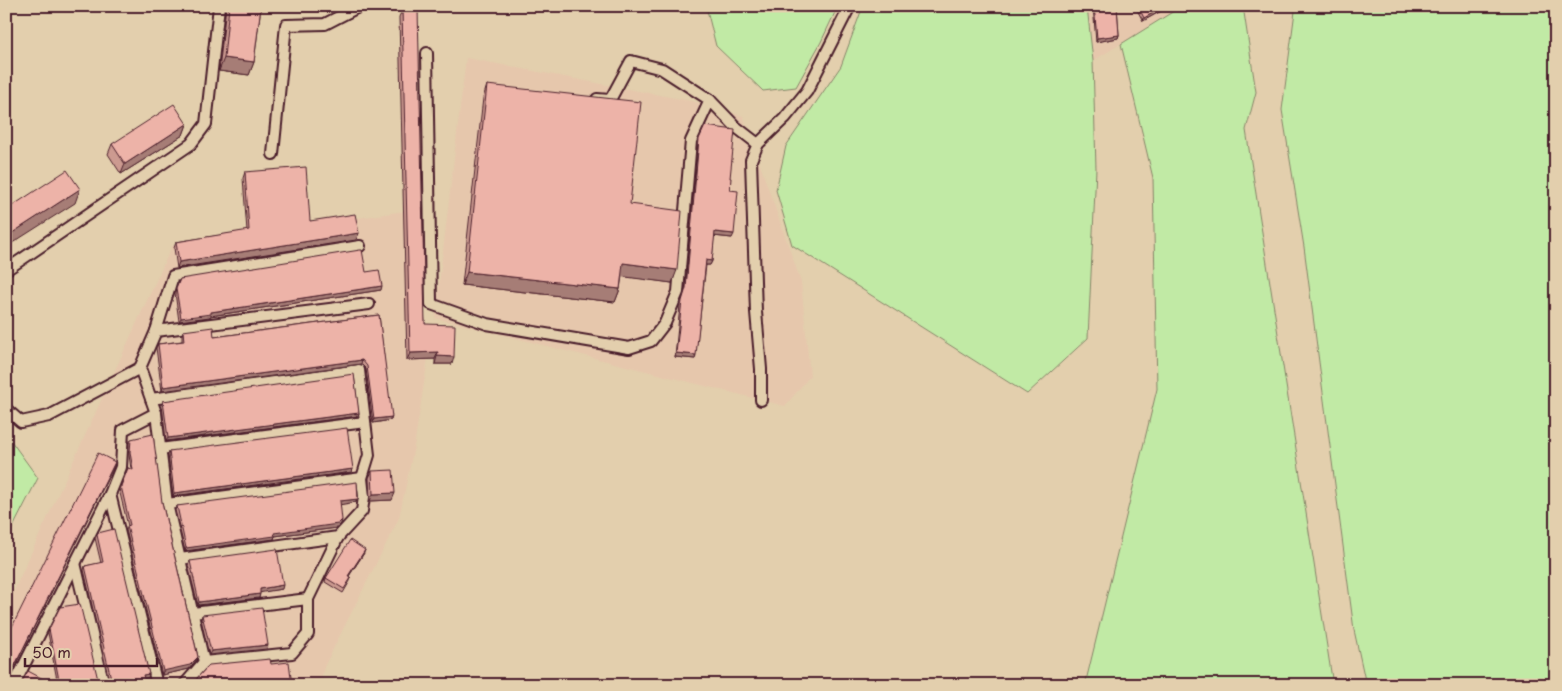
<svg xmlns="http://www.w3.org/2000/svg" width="1562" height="691" viewBox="0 0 1562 691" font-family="'Playpen Sans',sans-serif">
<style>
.built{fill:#e6c7ac}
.green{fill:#c1eaa5;stroke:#868468}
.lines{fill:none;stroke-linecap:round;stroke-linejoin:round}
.service-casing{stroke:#4a1f2b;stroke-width:14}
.service{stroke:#e3cfad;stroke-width:10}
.wall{fill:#cc9a90;stroke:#4a1f2b}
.shaded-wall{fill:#a67d76;stroke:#4a1f2b}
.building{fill:#edb3a8;stroke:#4a1f2b}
</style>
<rect width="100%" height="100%" fill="#e3cfad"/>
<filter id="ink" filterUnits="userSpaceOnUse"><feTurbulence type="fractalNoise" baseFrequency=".02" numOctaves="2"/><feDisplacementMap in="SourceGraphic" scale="10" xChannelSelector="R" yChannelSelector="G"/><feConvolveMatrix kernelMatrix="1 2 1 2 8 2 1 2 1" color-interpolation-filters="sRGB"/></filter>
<g filter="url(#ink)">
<g class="built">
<polygon points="1087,6 1182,6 1093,61"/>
<polygon points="466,58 701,103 743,116 801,282 810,376 785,406 435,318"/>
<polygon points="418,209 428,358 414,447 399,518 324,667 320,685 6,685 6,608 172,246"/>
</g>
<g class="green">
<polygon points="706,6 838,6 821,42 796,87 763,91 716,46"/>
<polygon points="863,6 1087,6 1093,61 1096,169 1088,338 1027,394 792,245 776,190 786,146 841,66"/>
<polygon points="1182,6 1243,6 1256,92 1246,130 1333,685 1085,685 1157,389 1153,178 1121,44"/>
<polygon points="1285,6 1556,6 1556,685 1366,685 1354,630 1304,247 1282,110 1295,11"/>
<polygon points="6,434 38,478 6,541"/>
</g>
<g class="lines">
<g class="service-casing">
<g id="service">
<polyline points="427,53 431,304 487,324 629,348 651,341 665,323 678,292 691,141 710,100 662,69 631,61 610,100 597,99"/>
<polyline points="710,100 736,127 758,144"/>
<polyline points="273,154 286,25 325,24 360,6"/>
<polyline points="6,270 191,144 206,124 219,6"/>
<polyline points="156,331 173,276 360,246"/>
<polyline points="151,399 359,370 369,455 362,478 364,497 362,511 338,537 180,559"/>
<polyline points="761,400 761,369 756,312 751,160 758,144 785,118 807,91 850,6"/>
<polyline points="6,409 21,422 49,416 140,368"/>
<polyline points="160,449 365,422"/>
<polyline points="110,494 157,685"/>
<polyline points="167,504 362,478"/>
<polyline points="75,563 104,685"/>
<polyline points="193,613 308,599"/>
<polyline points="204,662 292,653 308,634 308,599 338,537"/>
<polyline points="14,685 110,494 121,467 123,430 156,413"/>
<polyline points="184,685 204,662 167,504 156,413 140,368 156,331 369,304"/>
</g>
</g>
<use href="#service" class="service"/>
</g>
<g class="wall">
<polygon points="226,6 261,6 254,62 249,75 219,71"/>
<polygon points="1093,6 1117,6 1119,35 1118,38 1096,42"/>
<polygon points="1135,6 1170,6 1143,21"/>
<polygon points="402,10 425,324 452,364 435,364 435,359 407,360 399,17"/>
<polygon points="487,85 630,204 672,283 622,276 620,289 615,302 462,285 483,98"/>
<polygon points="187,124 183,135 121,174 108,154 112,144"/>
<polygon points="699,139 730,178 732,238 714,236 712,261 710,265 706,265 695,359 675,357 680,305 685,292 698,143"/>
<polygon points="245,172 310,221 359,233 356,240 177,268 174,248 176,242 247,231 243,178"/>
<polygon points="366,272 381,290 210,316 210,317 179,321 175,293 180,279"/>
<polygon points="379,315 391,420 373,423 366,369 361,364 162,391 156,348 158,344 182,341 182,335 183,331 214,337"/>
<polygon points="163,401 359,413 358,416 166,441 162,405"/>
<polygon points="131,439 162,502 198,657 196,660 189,669 162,675 126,530 128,526 119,489 128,468 131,469 129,455 129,442"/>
<polygon points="169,451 353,469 352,472 173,496 168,455"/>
<polygon points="372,471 392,500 370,501 369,478"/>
<polygon points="356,502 340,504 341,524 337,528 275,536 274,539 185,551 175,510 177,506"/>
<polygon points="98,533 149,674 148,678 110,685 84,570 85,566 101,563 95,538"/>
<polygon points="364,553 349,576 351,578 350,581 343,593 325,582 326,578"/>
<polygon points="190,561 282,589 260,592 259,598 198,605 188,565"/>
<polygon points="202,615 267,649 209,655 201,619"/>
<polygon points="49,629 99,684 100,685 58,685 48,633"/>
</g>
<g class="shaded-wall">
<polygon points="1165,6 1170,6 1143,21 1144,18"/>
<polygon points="1119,35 1118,38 1096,42 1097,38"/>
<polygon points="224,58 254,62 249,75 219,71"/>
<polygon points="187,124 183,135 121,174 125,164"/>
<polygon points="80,189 75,203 6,247 6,237"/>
<polygon points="715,232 734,234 732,238 713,236"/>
<polygon points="359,233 356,240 177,268 179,262"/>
<polygon points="706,260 712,261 710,265 705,265"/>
<polygon points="623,263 677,270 672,283 618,276"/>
<polygon points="467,272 620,289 615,302 462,285"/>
<polygon points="382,286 381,290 210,316 210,317 179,321 181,318 211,312"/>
<polygon points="438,352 435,359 407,360 410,353"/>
<polygon points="676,353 696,355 695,359 675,357"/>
<polygon points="437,356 454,357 452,364 435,364"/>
<polygon points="362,360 361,364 162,391 163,387"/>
<polygon points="359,413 358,416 166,441 168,438"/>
<polygon points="392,417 391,420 373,423 374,419"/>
<polygon points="115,462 114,466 14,668 15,665"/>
<polygon points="353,469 352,472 173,496 174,493"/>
<polygon points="395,493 392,500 370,501 373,494"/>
<polygon points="358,499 356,502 339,505 340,501"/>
<polygon points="342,520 341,524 337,528 275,536 274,539 185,551 186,548"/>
<polygon points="365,550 364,553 347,579 348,576"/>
<polygon points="283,585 282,589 258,593 260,589"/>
<polygon points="260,594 259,598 198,605 199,602"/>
<polygon points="268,645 267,649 209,655 211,651"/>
<polygon points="198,657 196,660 189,669 162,675 163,671"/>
<polygon points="149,674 148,678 142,679 143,675"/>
</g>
<g class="building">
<polygon points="229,6 261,6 254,62 224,58"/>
<polygon points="1094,6 1117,6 1119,35 1097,38"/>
<polygon points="1138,6 1165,6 1144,18"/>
<polygon points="418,9 425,324 455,325 454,357 437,356 438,352 410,353 402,10"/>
<polygon points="487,85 641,102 630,204 682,211 677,270 623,263 620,289 467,272"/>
<polygon points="174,104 187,124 125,164 112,144"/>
<polygon points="705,126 735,130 730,178 731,178 730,190 738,191 734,234 715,232 712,261 706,260 696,355 676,353 682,301 686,288 699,139"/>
<polygon points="306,167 310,221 355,214 359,233 179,262 176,242 249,230 245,172"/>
<polygon points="67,170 80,189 6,237 6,198 12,206"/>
<polygon points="360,250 362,250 366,272 379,270 382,286 211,312 211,314 181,318 176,289 180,279"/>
<polygon points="379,315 392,417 374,419 367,366 362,360 163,387 158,344 184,341 183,331 213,327 214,337"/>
<polygon points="354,374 359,413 168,438 163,401"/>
<polygon points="347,428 353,469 174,493 169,451"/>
<polygon points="153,434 162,502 198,657 190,665 163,671 127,526 130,525 121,486 128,468 133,470 130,452 131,439"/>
<polygon points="98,453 115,462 15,665 8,681 10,685 6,685 6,639"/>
<polygon points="393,470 395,493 373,494 372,471"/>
<polygon points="357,482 358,499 340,501 342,520 338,524 274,533 275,536 186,548 177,506"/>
<polygon points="114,529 149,674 143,675 146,685 110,685 112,683 85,566 103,562 97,535 98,533"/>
<polygon points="350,540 365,550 348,576 351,578 344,589 326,578"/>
<polygon points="277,549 283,585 260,589 260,594 199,602 190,561"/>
<polygon points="80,604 99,684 100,685 60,685 49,629 60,607"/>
<polygon points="262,608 268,645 211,651 202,615"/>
<polygon points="270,659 271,664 289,662 292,685 198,685 197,678 209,665"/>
<polygon points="28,671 47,681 45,685 20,685"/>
</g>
</g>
<rect width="1562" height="691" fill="none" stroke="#e3cfad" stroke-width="25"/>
<rect x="12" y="12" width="1537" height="666" fill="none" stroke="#4a1f2b" stroke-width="2" filter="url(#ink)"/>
<path d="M25 658v8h132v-8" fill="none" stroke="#4a1f2b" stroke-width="2.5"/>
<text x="32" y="658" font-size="15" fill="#4a1f2b" stroke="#e3cfad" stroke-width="4" paint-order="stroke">50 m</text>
</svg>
